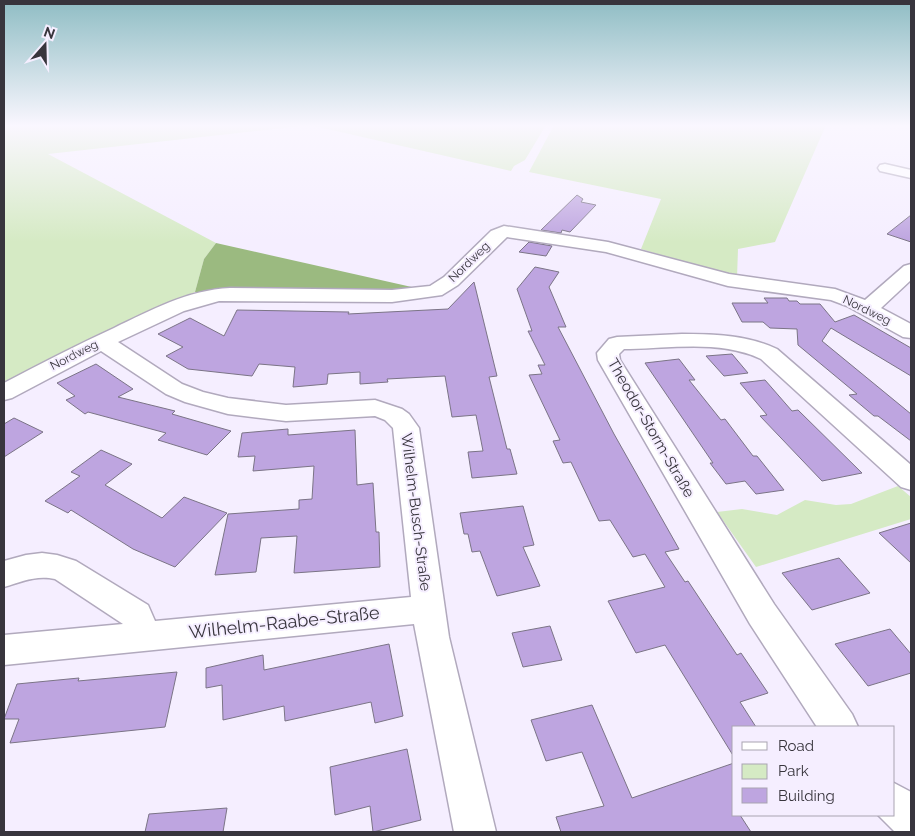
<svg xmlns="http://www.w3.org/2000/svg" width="915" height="836" viewBox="0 0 915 836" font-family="Raleway,sans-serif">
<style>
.green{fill:#d5eac4}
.forest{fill:#9bba80}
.building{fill:#bea5e0;stroke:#7b7486}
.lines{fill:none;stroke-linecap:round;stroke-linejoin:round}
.minor-casing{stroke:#b1a9bd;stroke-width:3}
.minor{fill:#fff;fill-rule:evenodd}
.labels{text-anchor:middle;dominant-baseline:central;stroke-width:4;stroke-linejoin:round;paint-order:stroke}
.far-street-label{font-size:12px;fill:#38353d;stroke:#f5eeff}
.street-label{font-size:15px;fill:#38353d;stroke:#f5eeff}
.near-street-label{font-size:18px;fill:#38353d;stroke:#f5eeff}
</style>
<rect width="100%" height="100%" fill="#f5eeff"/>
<g class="green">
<polygon points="4,125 546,125 525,160 514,166 511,171 310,125 48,154 216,243 204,259 195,292 4,394"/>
<polygon points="554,125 826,125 775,242 738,249 737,278 641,249 661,199 529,172"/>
<polygon points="898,486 911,497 911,519 756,567 717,512 742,509 777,515 805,500 836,505 851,504"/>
</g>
<polygon class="forest" points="216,243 434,292 195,292 204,259"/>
<g class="building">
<polygon points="577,195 583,199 581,202 596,205 570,232 562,230 561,233 541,230"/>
<polygon points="911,215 911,242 887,234"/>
<polygon points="529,242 552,246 546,256 519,252"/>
<polygon points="535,267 559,272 549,287 566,327 558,327 614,434 679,549 665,552 685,582 688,581 737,655 741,653 768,693 740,702 756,727 734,727 734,757 665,645 636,653 608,601 665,587 645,554 633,557 610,520 599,521 571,462 563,463 553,441 560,440 529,375 542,374 538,365 545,365 528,331 532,331 517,289"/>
<polygon points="474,282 497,376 489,377 507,449 510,449 517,474 472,478 468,452 483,451 476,415 452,417 445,376 387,379 388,382 360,384 360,372 328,374 327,384 293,387 295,367 259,364 252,376 188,369 166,356 183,347 158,334 190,318 224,336 237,310 349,312 348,314 448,309"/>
<polygon points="764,298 787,298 789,301 797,301 800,304 820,304 835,322 854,315 911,348 911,376 831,328 822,341 911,414 911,441 878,416 874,416 849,395 857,394 798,345 797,329 770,328 763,322 742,322 732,303 768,303"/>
<polygon points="732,354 748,373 724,376 706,356"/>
<polygon points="679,359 695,380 689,380 721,420 725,419 753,456 757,456 784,490 756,494 745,481 726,484 710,463 713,463 645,363"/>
<polygon points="96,364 133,389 118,397 175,411 172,414 231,431 207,455 158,440 166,433 88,412 85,414 66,400 75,396 57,383"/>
<polygon points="765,380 792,411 798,410 862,473 822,481 760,416 767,415 740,383"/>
<polygon points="14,418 43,432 4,457 4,424"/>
<polygon points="288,429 288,435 355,430 357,485 373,483 376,532 379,532 380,567 294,573 297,536 261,538 256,572 215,575 228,514 299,509 299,500 312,499 314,466 253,471 255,456 238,457 242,433"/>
<polygon points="101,450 132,464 105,485 162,518 184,497 227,513 175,567 133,549 71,510 68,513 45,501 80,476 71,472"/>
<polygon points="523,506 534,545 523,547 540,586 497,596 480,551 472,552 468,534 464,534 460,513"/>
<polygon points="911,523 911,563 879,533"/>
<polygon points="839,558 870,593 812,610 782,573"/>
<polygon points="550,626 562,660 523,667 512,633"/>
<polygon points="890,629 911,654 911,673 868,686 835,644"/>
<polygon points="389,644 403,716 375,723 371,702 285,721 284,706 223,720 222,685 206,688 206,668 263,655 264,670"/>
<polygon points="177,672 165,727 10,743 19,719 4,719 17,684 79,678 78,681"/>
<polygon points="592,705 632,798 734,763 734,815 740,815 751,832 561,832 556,817 604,806 582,752 546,761 531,720"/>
<polygon points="407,749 421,820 373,832 370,806 335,815 330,767"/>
<polygon points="227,808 223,832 145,832 149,814"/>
</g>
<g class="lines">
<g class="minor-casing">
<g id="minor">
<polygon points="885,164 911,170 911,178 880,171 878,168 880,165"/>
<path d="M504 226 608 242 729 274 835 289 865 300 904 266 911 264V280L881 308 911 324V338L903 337 847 306 831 300 728 286 606 252 507 237 458 285 442 295 392 302 219 301 184 311 118 342 182 384 203 392 228 398 286 405 375 400 402 409 409 414 419 428 449 637 496 832H454L414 624 4 665V635L123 624 55 579C35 575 22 582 4 587V561L26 555 42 553 57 555 76 561 148 605 155 621 411 597 393 428 385 420 375 416 286 421 228 414 185 402 166 394 101 351 12 398 4 400V383C40 364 77 345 114 328 151 310 188 290 230 288L392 290 430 286 444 277 491 231Z"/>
<path d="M682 334C715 334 747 335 777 349L911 465V490L901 487 761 359C722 340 672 348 630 349H624L619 354 620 360 774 604 852 714 858 727H817L750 624 598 360 597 353 609 339 617 337Z"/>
<polygon points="894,783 911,792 911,832 895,832 878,815 894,815"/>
</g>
</g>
<use href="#minor" class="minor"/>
</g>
<linearGradient id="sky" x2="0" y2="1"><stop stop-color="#8fbdc4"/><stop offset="0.52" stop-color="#faf7ff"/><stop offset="1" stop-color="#faf7ff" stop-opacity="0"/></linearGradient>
<rect width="915" height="242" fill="url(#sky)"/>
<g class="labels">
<g class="far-street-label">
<text transform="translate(469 262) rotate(-44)">Nordweg</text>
<text transform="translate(867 310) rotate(26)">Nordweg</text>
<text transform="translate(74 355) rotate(-27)">Nordweg</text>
</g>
<g class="street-label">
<text transform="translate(651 428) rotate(60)">Theodor-Storm-Straße</text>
<text transform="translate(416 512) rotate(83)">Wilhelm-Busch-Straße</text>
</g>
<g class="near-street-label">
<text transform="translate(284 622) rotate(-6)">Wilhelm-Raabe-Straße</text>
</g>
</g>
<rect width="915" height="836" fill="none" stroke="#38353d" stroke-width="10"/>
<rect x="732" y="726" width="162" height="90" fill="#f5eeff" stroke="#a9a4b1"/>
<rect x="742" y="742" width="25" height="8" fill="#ffffff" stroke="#a9a4b1"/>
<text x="778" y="751" font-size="15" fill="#38353d">Road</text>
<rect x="742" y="764" width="25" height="15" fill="#d5eac4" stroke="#a9a4b1"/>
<text x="778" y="776" font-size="15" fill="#38353d">Park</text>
<rect x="742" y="788" width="25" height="15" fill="#bea5e0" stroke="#a9a4b1"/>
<text x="778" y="801" font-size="15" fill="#38353d">Building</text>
<g transform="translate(45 45) rotate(20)" stroke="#f5eeff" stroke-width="4" paint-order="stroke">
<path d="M0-4L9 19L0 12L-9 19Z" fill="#38353d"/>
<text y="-8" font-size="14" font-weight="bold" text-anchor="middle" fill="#38353d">N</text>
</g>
</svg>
